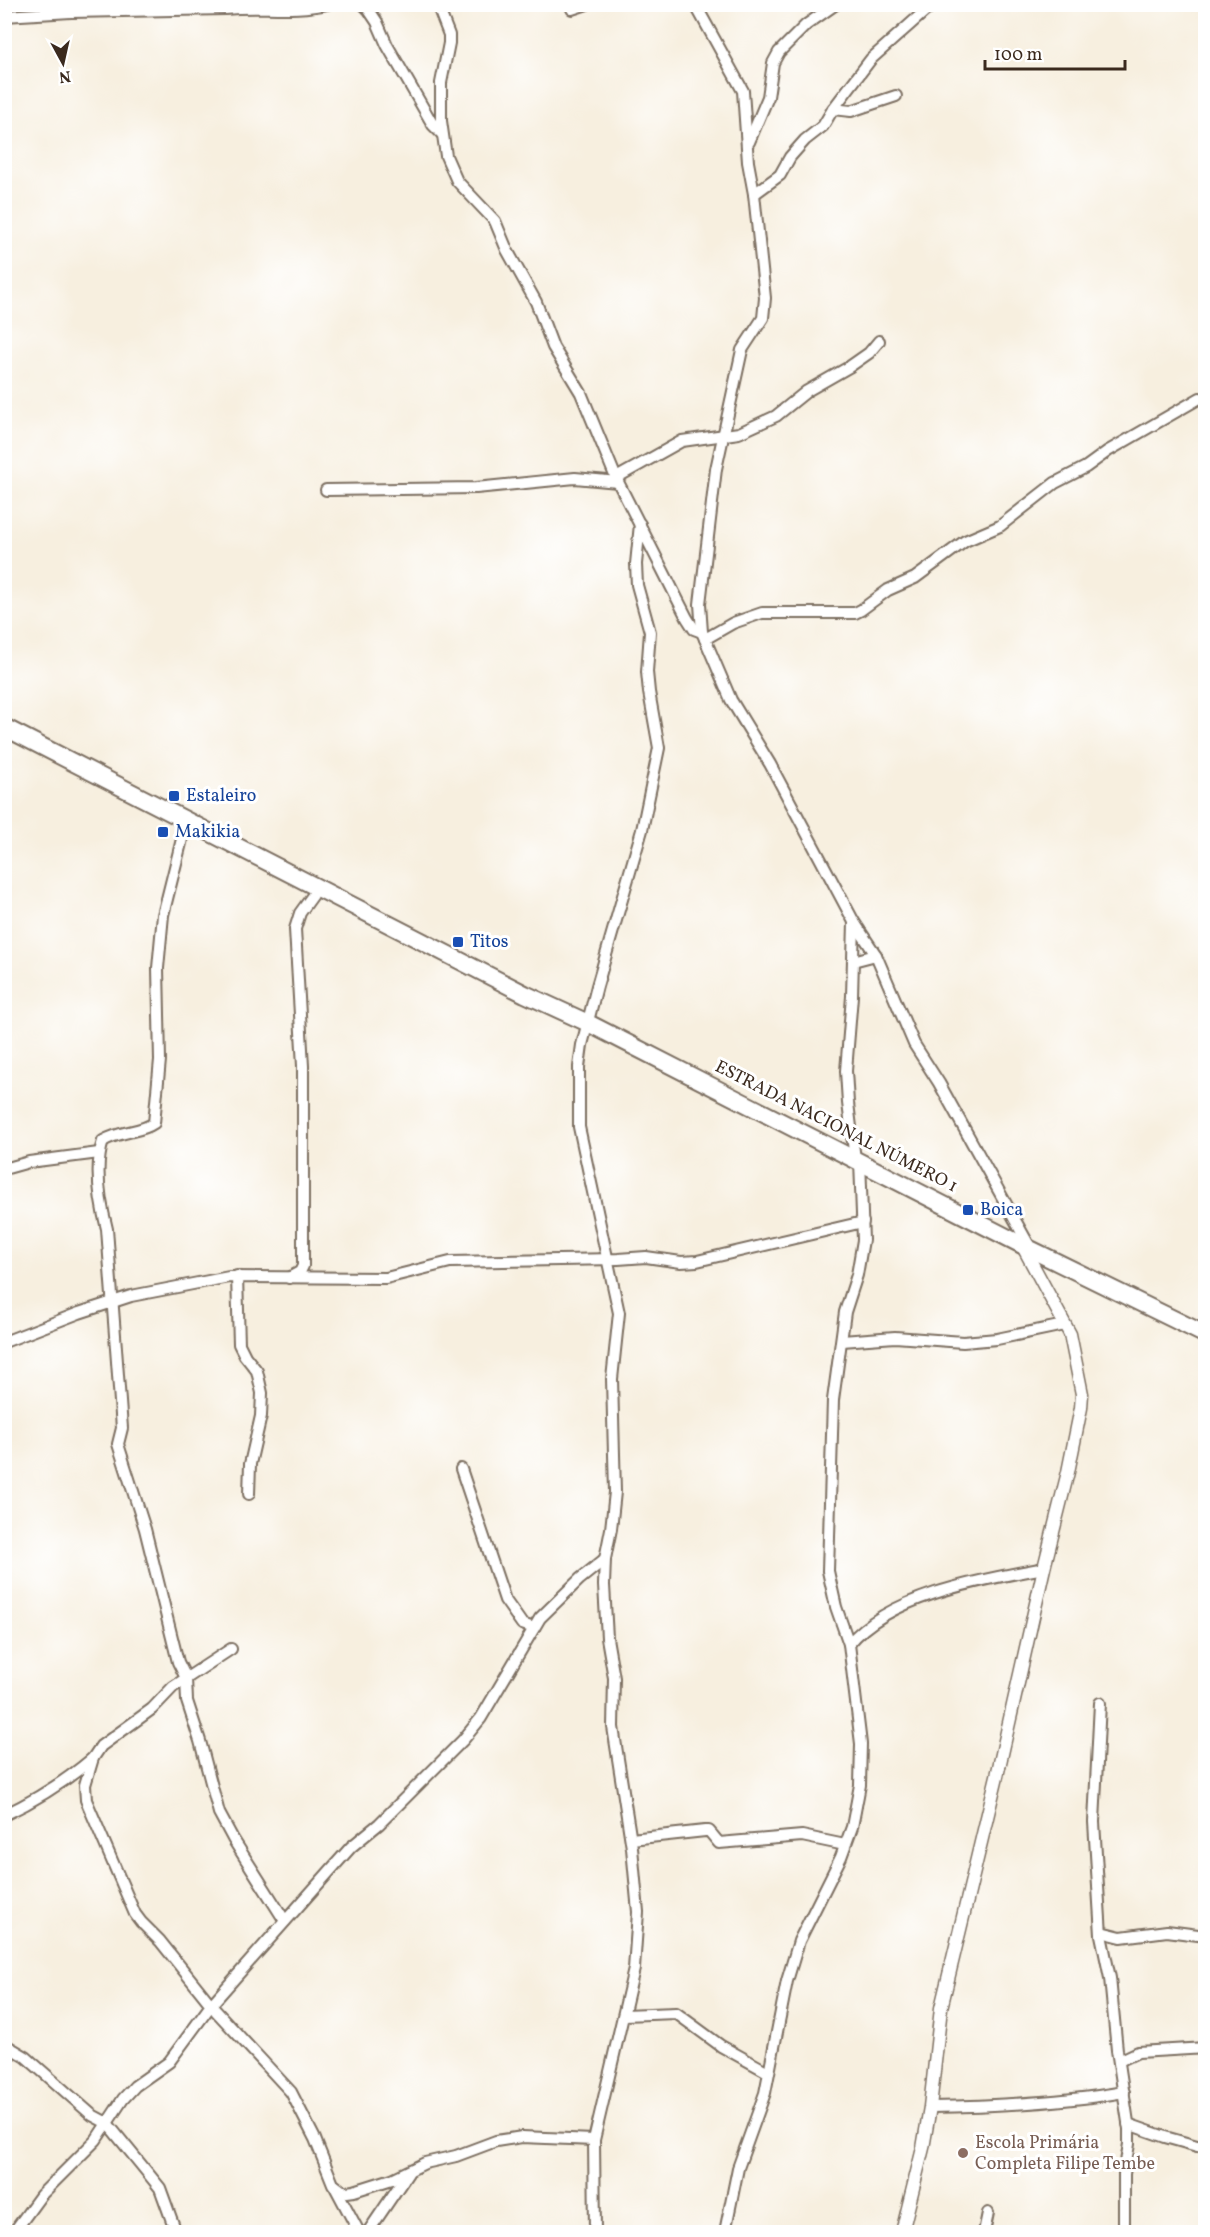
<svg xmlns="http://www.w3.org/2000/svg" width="1210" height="2237" viewBox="0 0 1210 2237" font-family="Vollkorn,serif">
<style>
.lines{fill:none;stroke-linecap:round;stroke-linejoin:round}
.minor-casing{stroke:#7d6f62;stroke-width:14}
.tertiary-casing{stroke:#7d6f62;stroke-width:15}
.trunk-casing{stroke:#7d6f62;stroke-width:20}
.minor{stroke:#fff;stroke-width:10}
.tertiary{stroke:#fff;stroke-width:12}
.trunk{stroke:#fff;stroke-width:16}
.transit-dot{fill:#1a4fb4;stroke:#fff;stroke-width:2}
.education-dot{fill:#8d6e63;stroke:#fff;stroke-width:2}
.labels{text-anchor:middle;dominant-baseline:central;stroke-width:6;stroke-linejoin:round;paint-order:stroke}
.transit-label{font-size:18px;fill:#164399;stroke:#fff;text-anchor:start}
.street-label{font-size:18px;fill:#3b2a1e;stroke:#fff}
.education-label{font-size:18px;fill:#785e54;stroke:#fff;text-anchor:start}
</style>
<rect width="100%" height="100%" fill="#fff"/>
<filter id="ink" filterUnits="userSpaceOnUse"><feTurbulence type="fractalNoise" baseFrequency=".0167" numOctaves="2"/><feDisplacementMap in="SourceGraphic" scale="12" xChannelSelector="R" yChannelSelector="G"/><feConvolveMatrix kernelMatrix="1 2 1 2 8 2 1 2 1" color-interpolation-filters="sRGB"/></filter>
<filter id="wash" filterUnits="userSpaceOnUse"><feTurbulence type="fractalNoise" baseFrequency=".008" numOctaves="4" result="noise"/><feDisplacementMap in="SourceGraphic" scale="24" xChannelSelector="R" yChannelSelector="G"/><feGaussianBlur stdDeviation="1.35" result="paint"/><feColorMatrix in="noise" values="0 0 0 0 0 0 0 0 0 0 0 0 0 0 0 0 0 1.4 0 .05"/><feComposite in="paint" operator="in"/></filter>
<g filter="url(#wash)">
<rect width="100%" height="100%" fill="#f7efdf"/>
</g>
<g filter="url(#ink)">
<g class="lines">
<g class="minor-casing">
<g id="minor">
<polyline points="363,4 369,10 377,22 387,45 433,125 442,134"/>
<polyline points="437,4 449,35 449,43 441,83 441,121 446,156 457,181 495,221 507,250 536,302 553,347 581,393 616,478 687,618 694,629 702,632"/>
<polyline points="695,4 743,91 748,162 754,194 765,298 763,318 742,350 716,469 700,604 702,632 731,700 770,764 854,922 876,955 914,1044 939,1083 1031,1249"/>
<polyline points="572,9 587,4"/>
<path d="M4 16 71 12 225 9C260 5 293 12 327 4"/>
<polyline points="833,109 851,111 896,96"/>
<polyline points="749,142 768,97 773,63 779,52 806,25 836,4"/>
<polyline points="754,194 780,175 790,157 805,140 823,126 833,109 871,59 933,4"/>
<polyline points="616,478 682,441 739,433 776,416 807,391 849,367 869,353 879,341"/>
<polyline points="326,490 476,488 575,478 618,482"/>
<polyline points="705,639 733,623 762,613 855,613 861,610 888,590 915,578 965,541 1000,526 1055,483 1086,467 1108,451 1200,398"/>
<path d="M184 831 163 915 158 968 160 1060 154 1123C140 1133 121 1130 103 1141 94 1168 100 1202 107 1229L122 1428 118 1444 145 1529 178 1662 186 1678 187 1701 200 1741 219 1813 233 1839 285 1921"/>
<polyline points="854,922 852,996 846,1071 848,1103 855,1159"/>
<polyline points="853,961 876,955"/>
<polyline points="4,1169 29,1162 99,1153"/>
<polyline points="237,1276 239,1344 245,1356 257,1371 262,1393 261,1416 250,1464 249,1494"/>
<polyline points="289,1278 300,1272 303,1266 303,1066 295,929 300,913 313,895"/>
<polyline points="842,1341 895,1337 963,1342 997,1339 1064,1325"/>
<polyline points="4,1342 79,1313 131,1296 229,1277 386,1278 450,1262 618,1259 646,1257 681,1262 697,1261 863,1222"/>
<polyline points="461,1469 505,1600 522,1624 534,1628"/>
<path d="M849 1644C889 1595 984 1579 1044 1568"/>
<polyline points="231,1649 173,1687 152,1709 101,1746 93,1758 85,1785 86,1800 135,1914 141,1922 160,1941 216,2011 291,2092 315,2139 333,2184 341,2190 347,2192 354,2191 392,2179 425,2163 456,2156 496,2141 522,2137 594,2140"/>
<polyline points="1100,1703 1094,1822 1101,1935 1110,1978 1117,2050 1129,2129 1129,2144 1124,2174 1124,2232"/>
<path d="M4 1815C36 1800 66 1781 93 1758"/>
<polyline points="631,1839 705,1831 709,1831 719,1843 802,1836 845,1845"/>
<polyline points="1101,1932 1121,1937 1167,1931 1206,1936"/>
<polyline points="624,2015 676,2013 721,2046 768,2072"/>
<polyline points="4,2044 26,2057 92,2115 107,2123 160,2188 176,2232"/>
<polyline points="1119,2061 1138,2052 1206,2048"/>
<path d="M930 2107C995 2106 1060 2103 1124 2092"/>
<polyline points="1128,2124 1165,2137 1197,2146 1206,2146"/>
<polyline points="334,2185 359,2232"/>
<polyline points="14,2232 41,2195 96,2140 123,2099 135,2086 169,2062 211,2005 351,1847 379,1824 463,1740 481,1718 540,1618 580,1579 605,1559"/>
<polyline points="368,2232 408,2173"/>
<polyline points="595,2232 594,2140 634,1969 638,1912 632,1848 613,1727 614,1678 607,1638 604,1585 605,1559 611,1529 615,1492 612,1379 619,1313 579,1127 579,1067 582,1045 597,986 642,830 659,748 649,692 647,672 650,632 637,585 636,564 640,524"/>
<polyline points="725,2232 738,2168 765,2093 787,1981 799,1941 841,1857 852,1827 860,1785 861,1744 849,1644 836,1607 828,1571 833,1400 845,1312 857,1275 863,1240 860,1161"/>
<polyline points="984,2232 988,2213"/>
</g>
</g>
<g class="tertiary-casing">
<polyline id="tertiary" points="902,2232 923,2148 930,2107 941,2008 997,1776 1044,1568 1068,1472 1081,1408 1082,1394 1070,1334 1022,1245"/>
</g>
<g class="trunk-casing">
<polyline id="trunk" points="4,727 525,994 588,1023 1022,1245 1206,1335"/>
</g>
<use href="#minor" class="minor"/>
<use href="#tertiary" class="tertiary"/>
<use href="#trunk" class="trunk"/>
</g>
</g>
<g class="transit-dot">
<rect x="168" y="790" width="12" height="12" rx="3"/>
<rect x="157" y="826" width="12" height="12" rx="3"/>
<rect x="452" y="936" width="12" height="12" rx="3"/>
<rect x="962" y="1204" width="12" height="12" rx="3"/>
</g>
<circle class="education-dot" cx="963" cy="2153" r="6"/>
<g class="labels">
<g class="transit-label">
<text x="186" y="796">Estaleiro</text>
<text x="175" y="832">Makikia</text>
<text x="470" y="942">Titos</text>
<text x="980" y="1210">Boica</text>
</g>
<g class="street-label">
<text transform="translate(836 1127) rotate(27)">ESTRADA NACIONAL NÚMERO 1</text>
</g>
<g class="education-label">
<text x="975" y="2143">Escola Primária<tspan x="975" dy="21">Completa Filipe Tembe</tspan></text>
</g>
</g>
<rect width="1210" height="2237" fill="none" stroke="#fff" stroke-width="24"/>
<g transform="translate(63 63) rotate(172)" stroke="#ffffff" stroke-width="4.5" paint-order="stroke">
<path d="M0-4.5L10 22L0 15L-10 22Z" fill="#3b2a1e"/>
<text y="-9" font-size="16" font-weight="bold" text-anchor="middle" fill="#3b2a1e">N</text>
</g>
<path d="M985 60v9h140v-9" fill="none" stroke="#3b2a1e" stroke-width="3"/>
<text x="994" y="60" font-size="18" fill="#3b2a1e" stroke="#ffffff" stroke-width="4.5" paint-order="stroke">100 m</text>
</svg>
